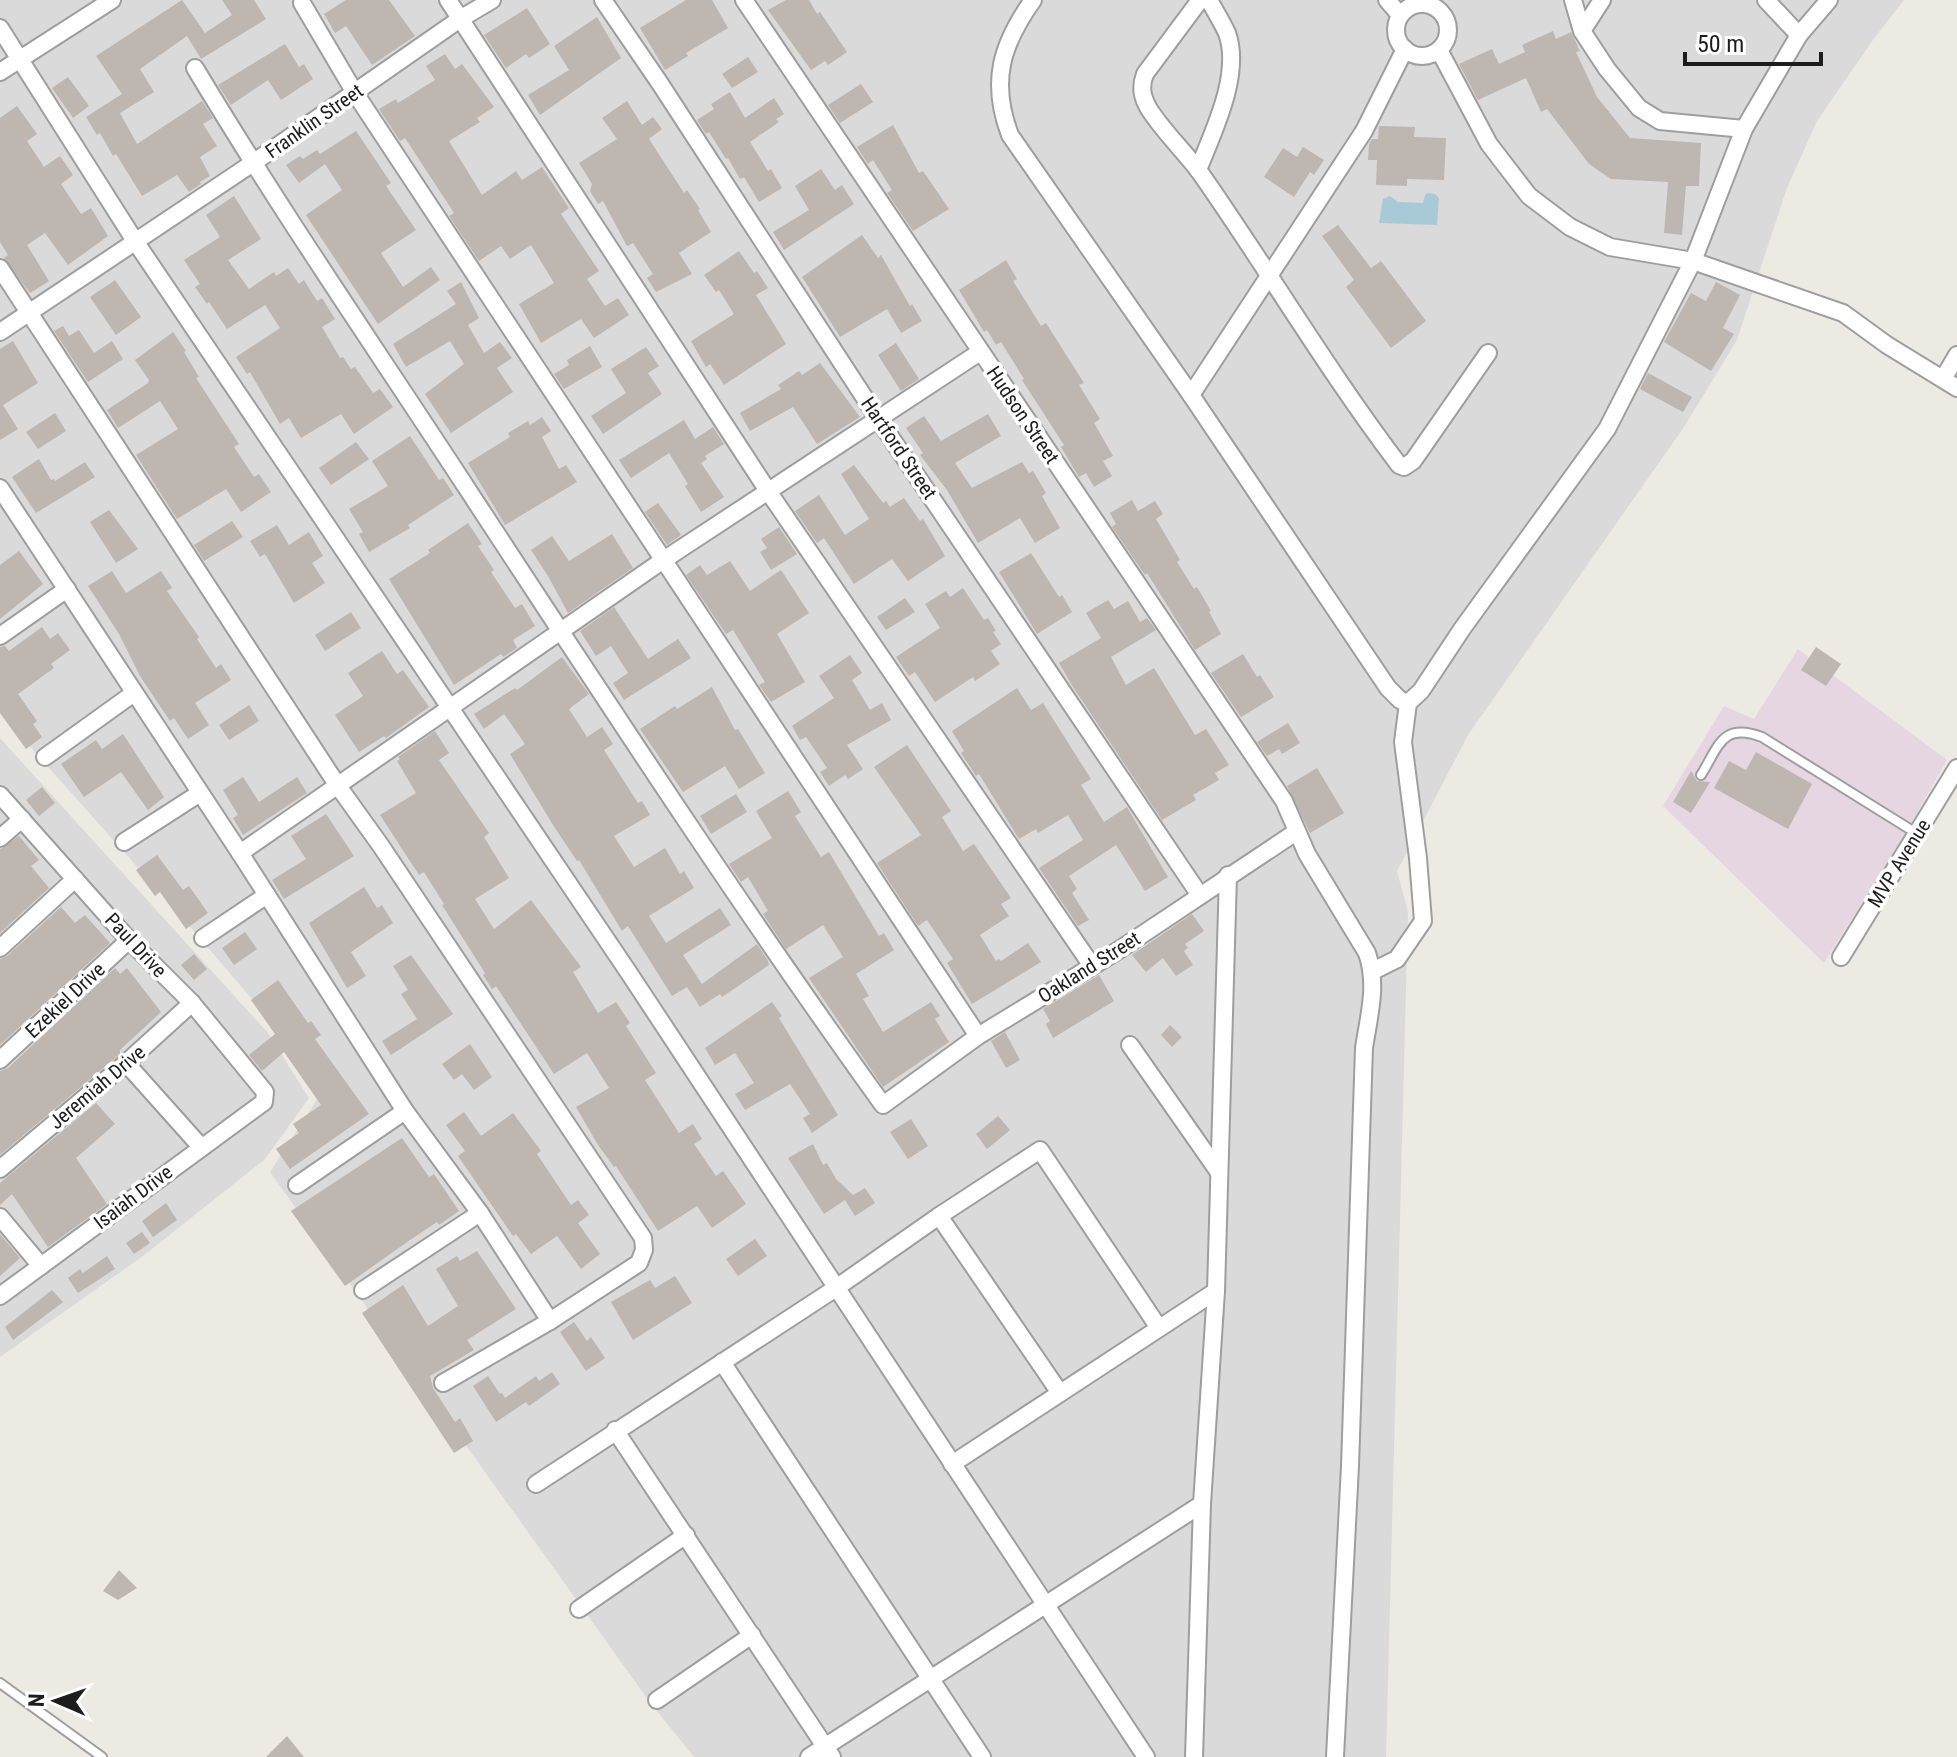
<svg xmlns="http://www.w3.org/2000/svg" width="1957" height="1757" viewBox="0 0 1957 1757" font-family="'Roboto Condensed',sans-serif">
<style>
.residential{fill:#dbdada}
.industrial{fill:#e5d6e2}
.water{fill:#a8cad6}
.building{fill:#bdb6b1}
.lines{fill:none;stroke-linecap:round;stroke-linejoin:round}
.lane-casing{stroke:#9e9e9e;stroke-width:12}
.street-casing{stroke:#9e9e9e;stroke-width:20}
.lane{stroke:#fff;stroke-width:8}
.street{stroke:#fff;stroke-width:16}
.labels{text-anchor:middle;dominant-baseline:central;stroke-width:7;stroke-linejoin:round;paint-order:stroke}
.street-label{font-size:20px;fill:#1d1d1d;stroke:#fff}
</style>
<rect width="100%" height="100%" fill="#edeae4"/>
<g class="residential">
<polygon points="0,0 1904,0 1875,37 1817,121 1787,188 1737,340 1684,427 1468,735 1397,871 1408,912 1386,1757 694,1757 649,1701 270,1172 323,1090 292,1046 181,916 0,713"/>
<polygon points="0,738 268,1033 309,1098 265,1159 143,1256 0,1357"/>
</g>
<polygon class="industrial" points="1798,649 1947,760 1908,829 1824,963 1663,806 1724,706 1754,719"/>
<polygon class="water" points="1428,193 1435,194 1439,198 1437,225 1379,223 1383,199 1390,196 1398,202 1423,203 1425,195"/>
<g class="building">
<polygon points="182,0 205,33 232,15 222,0 254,0 266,19 201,59 187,36 140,69 154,92 120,113 137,144 202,101 213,118 203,124 217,146 200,157 210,176 200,182 201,184 189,192 177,175 142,196 116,154 113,156 100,133 97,135 86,117 122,94 96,56"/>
<polygon points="346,0 389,0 415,36 372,65 346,26 335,33 324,14"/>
<polygon points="686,0 712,0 728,28 686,53 688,56 665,70 640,28"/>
<polygon points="786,0 809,0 817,14 820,12 847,52 828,65 825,61 811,70 768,10"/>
<polygon points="527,8 550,44 529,58 526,54 506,68 484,35"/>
<polygon points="597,17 621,58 540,115 528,95 569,70 554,46"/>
<polygon points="1553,31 1556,39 1571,32 1580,51 1576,52 1597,97 1630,138 1701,143 1699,186 1686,186 1682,235 1664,233 1668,182 1611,179 1589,164 1547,109 1541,112 1526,78 1478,100 1459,64 1492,49 1499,64 1525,52 1522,45"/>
<polygon points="285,44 299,67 304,64 313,79 281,100 268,80 231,105 218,85"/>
<polygon points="445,54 455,69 462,64 494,107 477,118 480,122 449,141 482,195 516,171 522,180 542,167 569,208 561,214 599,271 587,279 605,306 618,298 629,315 594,338 581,319 541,343 519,304 554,283 531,245 510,259 501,246 479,261 449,216 454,213 405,138 400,141 379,109 396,99 398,103 435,80 426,66"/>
<polygon points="748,57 758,72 732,88 722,74"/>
<polygon points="68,77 89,106 73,118 52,88"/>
<polygon points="861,84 873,102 840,123 828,105"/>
<polygon points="730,92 745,118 774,98 784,114 776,119 779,122 750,142 768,171 771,169 782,188 759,202 744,177 740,179 728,158 726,159 709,132 706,134 697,120 714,109 711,104"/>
<polygon points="627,101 642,125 653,117 662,129 649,139 684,193 687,190 700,209 698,210 711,232 679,253 692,274 656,292 647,278 653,274 633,243 627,246 603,201 598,204 590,191 592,184 579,163 617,139 602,118"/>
<polygon points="17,106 37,134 27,141 44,167 60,156 73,175 61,184 81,214 91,208 108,236 68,265 45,233 27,245 49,281 30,293 4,258 8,255 0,242 0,118"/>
<polygon points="893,125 919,173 923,171 949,209 913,231 887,193 892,190 873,160 868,164 857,147"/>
<polygon points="1379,126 1415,127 1414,137 1446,138 1444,180 1407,179 1407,186 1376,185 1377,160 1368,160 1369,144 1372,139 1378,139"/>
<polygon points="356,131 391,183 386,186 416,230 381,253 403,287 431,267 440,280 378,324 306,215 342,190 325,164 299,183 286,165 300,156 303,159 317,150 320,154"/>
<polygon points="1303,147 1324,160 1314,175 1310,172 1294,197 1264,177 1283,148 1297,157"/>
<polygon points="821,169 835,190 842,185 854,204 784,250 773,232 809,210 795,186"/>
<polygon points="234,196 261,239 228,260 249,289 274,272 276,276 288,268 299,284 304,280 317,301 322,298 335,319 322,327 340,358 343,357 351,369 355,367 373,393 380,389 393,407 354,434 341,414 301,438 289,418 280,424 250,372 247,374 236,357 280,328 265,305 227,329 209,302 207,304 195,287 200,284 184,260 220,237 206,215"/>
<polygon points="1338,225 1371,268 1381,261 1426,321 1391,348 1346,287 1354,280 1322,236"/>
<polygon points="862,235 878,258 881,255 910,306 912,304 922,321 901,333 887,309 840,337 802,277"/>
<polygon points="739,251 754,273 757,271 768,288 756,295 786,344 724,385 710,364 706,367 691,341 734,314 719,290 716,292 704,275"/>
<polygon points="1006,260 1017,279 1013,281 1041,326 1046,323 1084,383 1079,385 1100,419 1094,423 1113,456 1103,461 1112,476 1094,487 1086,473 1079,477 1061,447 1064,445 1022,380 1024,379 1001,342 996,345 987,330 984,332 959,290"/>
<polygon points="115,280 141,317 116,335 90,297"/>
<polygon points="461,282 479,318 468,325 484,353 500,342 512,358 497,368 513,392 451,433 425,394 464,364 450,341 406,367 393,344 456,304 447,291"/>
<polygon points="1716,282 1740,295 1723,328 1734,334 1711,371 1664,342 1691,293 1706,301"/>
<polygon points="63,326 69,336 79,330 94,353 112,341 123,359 88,382 54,331"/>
<polygon points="173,332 186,351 184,352 199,377 196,378 239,444 234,447 254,477 259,474 271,492 241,512 226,489 177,519 136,455 178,429 160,401 118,428 107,410 148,383 149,380 135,360"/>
<polygon points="13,341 38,383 3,405 18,429 0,440 0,349"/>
<polygon points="896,343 919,379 901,391 878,355"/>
<polygon points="590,346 602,367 564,389 554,374 569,365 567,360"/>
<polygon points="646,347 659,366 648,373 662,394 603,434 591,416 626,393 611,369"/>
<polygon points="820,363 860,417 817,444 793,407 750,431 740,413 781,389 778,385 799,371 802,375"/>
<polygon points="1648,373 1692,397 1683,412 1640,389"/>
<polygon points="55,413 66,431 38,449 26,432"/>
<polygon points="988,414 1001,436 955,463 972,488 1022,462 1029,473 1033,471 1046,493 1042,496 1060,528 1035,543 1020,518 978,543 947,490 920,455 923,453 906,428 924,416 941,441"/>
<polygon points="542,417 551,431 542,437 559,469 566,465 577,482 505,525 468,463 510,437 508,433 528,421 530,425"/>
<polygon points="684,420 695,439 713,427 724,444 705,456 707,459 701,463 724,497 701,512 685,486 688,484 669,453 631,478 619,460"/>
<polygon points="410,436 439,480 443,478 454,495 408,525 410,528 369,552 359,534 363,532 349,509 388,486 372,461"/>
<polygon points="356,442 369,459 331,485 319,468"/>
<polygon points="39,459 51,480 54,479 55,481 85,462 95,477 36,513 12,477"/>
<polygon points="854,465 883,503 886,501 890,507 904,498 920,521 923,519 945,556 908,581 892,559 854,584 824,538 817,543 795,511 819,495 845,535 869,519 841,474"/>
<polygon points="1132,500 1138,511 1155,501 1163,514 1156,519 1180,560 1177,562 1194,589 1197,587 1211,611 1209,612 1221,634 1195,650 1147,573 1145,575 1112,527 1116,524 1110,513"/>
<polygon points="658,503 681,535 667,545 645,512"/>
<polygon points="109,510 138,549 116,563 90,522"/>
<polygon points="232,521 243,537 204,561 194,545"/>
<polygon points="468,523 482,544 478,546 494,570 491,572 515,608 522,604 535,626 513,640 517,648 503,657 501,654 454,685 389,579 430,553 428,550"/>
<polygon points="277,525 289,545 309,532 323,556 312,563 325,583 294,603 265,554 260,557 250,541"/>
<polygon points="779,527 797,554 771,570 760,552 767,548 761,539"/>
<polygon points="612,534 633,568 568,613 548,576 531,550 552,536 569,561"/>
<polygon points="19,551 43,584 0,619 0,565"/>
<polygon points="1031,553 1059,597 1062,595 1072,612 1037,634 999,572"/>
<polygon points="730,561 750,591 781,570 809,613 777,634 805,682 771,702 759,685 765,682 733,630 726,634 686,575 700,565 707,575"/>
<polygon points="112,571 126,593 161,571 172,588 167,591 199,637 197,639 216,668 221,664 231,680 195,703 209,725 188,739 174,718 170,721 140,676 119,634 88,586"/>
<polygon points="963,588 984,620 988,618 996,631 993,632 1001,644 991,651 1000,664 975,681 973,677 935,702 915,672 909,676 896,657 940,628 925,604 946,591 950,597"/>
<polygon points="905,598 915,612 886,630 877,617"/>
<polygon points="1108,600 1114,609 1128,601 1140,622 1147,618 1156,630 1111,657 1126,685 1154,668 1195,735 1206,729 1229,765 1215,773 1219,780 1193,795 1196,800 1162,820 1073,687 1059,663 1101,638 1086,613"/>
<polygon points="614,607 648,659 678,639 691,658 624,700 613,683 628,673 611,646 596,656 580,631"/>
<polygon points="351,612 361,628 325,651 315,635"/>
<polygon points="42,627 50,639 58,633 70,650 51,664 54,668 18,694 37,721 33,724 42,737 26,749 0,713 0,647 5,646 9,651"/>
<polygon points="1816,647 1841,664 1826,686 1801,670"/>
<polygon points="382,651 397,674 403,670 429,707 386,738 384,736 359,752 335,715 363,696 348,673"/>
<polygon points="1243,654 1257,677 1260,675 1274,697 1241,717 1211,673"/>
<polygon points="850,655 862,673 852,680 870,710 882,703 891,720 847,745 863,769 848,779 845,775 829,786 820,772 827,768 806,737 800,740 792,726 834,698 819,676"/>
<polygon points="562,657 589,694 569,709 587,737 602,727 613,744 604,750 638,803 642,801 650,815 614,836 634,867 665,848 680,874 684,871 694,888 649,916 666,943 720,908 731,925 683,955 702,984 757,944 768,961 769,965 722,997 720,994 700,1007 687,987 672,996 628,926 622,931 579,860 577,861 553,825 510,754 525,744 504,714 484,729 474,714 515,688 517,690"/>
<polygon points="712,687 735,730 738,729 765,773 739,789 725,766 683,792 640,729 675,706 677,709"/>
<polygon points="1017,688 1031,710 1043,703 1091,779 1081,785 1104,822 1127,807 1168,877 1145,891 1116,845 1069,876 1077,889 1072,893 1089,920 1078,926 1039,868 1083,840 1068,815 1038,833 1036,829 1019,839 979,774 976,776 961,753 964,751 952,731"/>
<polygon points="249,705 259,721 229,740 219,725"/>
<polygon points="1288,723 1300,743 1282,754 1279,749 1267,756 1257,742"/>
<polygon points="435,731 449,753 439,760 489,833 484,837 509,878 475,899 494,929 531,900 581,967 573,972 598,1013 616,1002 630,1023 626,1026 656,1073 645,1080 679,1133 693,1124 702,1139 694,1144 716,1176 723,1171 746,1204 712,1228 697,1206 658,1231 616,1166 614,1167 598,1145 576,1107 609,1088 587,1053 554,1074 496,986 492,989 483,975 485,973 442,905 444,904 424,872 419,875 380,815 416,793 397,761 400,759 398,757"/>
<polygon points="123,734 164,797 148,810 121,772 84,797 61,764 96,740 102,749"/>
<polygon points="907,745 951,811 942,817 963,851 974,844 1011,898 1001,904 1009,916 980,935 996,961 999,959 1001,961 1028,943 1041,962 972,1004 947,963 953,959 927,920 918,926 877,863 921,835 874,767"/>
<polygon points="1756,752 1812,784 1788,829 1714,788 1729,761 1746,770"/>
<polygon points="1317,768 1344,813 1310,833 1287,786"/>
<polygon points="1691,771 1697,781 1710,782 1691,813 1673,802"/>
<polygon points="243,777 259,802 297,777 307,793 243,835 233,818 238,815 223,790"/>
<polygon points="42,787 55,803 39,816 26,800"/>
<polygon points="788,791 801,812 795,816 821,857 829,852 879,936 884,933 894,950 856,974 869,996 863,999 883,1032 931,1002 940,1016 935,1019 949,1042 883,1087 809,978 843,957 823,925 786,949 763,914 768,911 748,877 741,882 729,864 772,838 756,811"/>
<polygon points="736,794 747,812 711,834 700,816"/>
<polygon points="326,814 354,856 284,899 272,880 306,859 291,836"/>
<polygon points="19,836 39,860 31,866 49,888 0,933 0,849"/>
<polygon points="157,855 183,890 189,886 208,913 186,929 160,892 155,896 136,870"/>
<polygon points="364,887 377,908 382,905 393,923 351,952 366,976 347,988 309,923"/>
<polygon points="61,907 75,923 85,915 110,943 0,1045 0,959 7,956"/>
<polygon points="1192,914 1204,931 1185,944 1188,948 1184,951 1193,965 1176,976 1163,958 1146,972 1132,955"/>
<polygon points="245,932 257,949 234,965 222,948"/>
<polygon points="194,954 207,969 194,980 181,965"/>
<polygon points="411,955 453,1014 391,1055 382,1041 417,1019 401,994 408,990 393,966"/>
<polygon points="115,968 120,974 127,968 161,1012 120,1050 120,1054 0,1155 0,1071 8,1068"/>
<polygon points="1099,975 1114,1001 1053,1038 1046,1024 1050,1021 1043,1009"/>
<polygon points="278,980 308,1023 311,1021 321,1035 315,1039 369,1114 290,1169 276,1149 299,1133 293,1124 321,1105 284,1052 262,1071 249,1055 275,1034 251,1000"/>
<polygon points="772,1002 782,1016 779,1018 838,1115 812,1133 803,1118 810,1114 790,1084 745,1110 735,1094 754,1083 735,1053 715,1065 705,1048"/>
<polygon points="1170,1025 1182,1037 1172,1047 1161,1035"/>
<polygon points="1005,1032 1020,1060 1006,1068 991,1041"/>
<polygon points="470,1044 492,1077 474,1090 462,1074 454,1080 442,1064"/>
<polygon points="96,1103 115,1124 76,1158 107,1204 48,1247 12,1194 0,1205 0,1183"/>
<polygon points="464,1112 481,1136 513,1113 541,1151 537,1154 571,1205 578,1200 589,1215 578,1223 600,1254 581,1269 557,1236 531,1254 516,1234 513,1236 458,1156 465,1151 446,1125"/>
<polygon points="998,1116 1010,1130 987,1149 976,1134"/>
<polygon points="911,1119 928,1146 908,1159 890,1132"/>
<polygon points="402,1138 429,1177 434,1174 459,1211 439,1225 437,1222 410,1240 345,1286 291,1211"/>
<polygon points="813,1144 823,1165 827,1163 836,1179 853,1195 865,1188 875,1203 855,1216 845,1200 824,1214 788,1158"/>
<polygon points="166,1203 177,1220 153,1237 142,1221"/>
<polygon points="142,1232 150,1243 134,1254 126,1243"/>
<polygon points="0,1234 20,1258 0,1276"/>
<polygon points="755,1239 767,1256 738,1276 726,1259"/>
<polygon points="477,1251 516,1309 467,1340 474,1350 430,1376 433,1388 455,1422 460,1418 473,1441 454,1453 362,1313 403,1285 428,1326 458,1306 436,1269 457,1256 460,1261"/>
<polygon points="107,1256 115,1269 78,1293 68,1278 80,1269 83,1273"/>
<polygon points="675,1276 692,1303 633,1340 611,1302 650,1280 655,1288"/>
<polygon points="52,1290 63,1302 13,1340 5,1327"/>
<polygon points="574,1322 587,1341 591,1337 605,1358 586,1371 560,1332"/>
<polygon points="552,1372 560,1384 529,1406 526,1402 496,1422 473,1386 488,1376 500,1394 502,1393 505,1398 536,1376 539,1381"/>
<polygon points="119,1570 137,1588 118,1600 103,1591"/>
<polygon points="287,1736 304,1757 266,1757"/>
</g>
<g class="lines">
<g class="lane-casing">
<g id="lane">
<path d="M1701 775C1719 746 1722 722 1762 737L1916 833"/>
<polyline points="0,1683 102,1757"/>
</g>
</g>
<g class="street-casing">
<g id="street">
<polyline points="448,0 768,491 1092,966"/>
<polyline points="603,0 659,82 879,420 1199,894"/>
<path d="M744 0 1284 801 1307 854 1367 953C1378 985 1369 1015 1364 1048L1350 1466 1335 1757"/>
<path d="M1033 0C1001 45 990 82 1010 135L1191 395 1388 688 1400 700 1408 703 1421 691 1462 629 1607 429 1693 261 1744 129 1799 35 1829 0"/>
<path d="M1200 0 1145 74C1140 87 1142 97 1149 109 1163 131 1183 150 1199 171 1267 268 1327 370 1399 465L1404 467 1413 461 1488 353"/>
<polyline points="1387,0 1400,15"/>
<polyline points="1573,0 1582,31 1607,69 1639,108 1660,121 1744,129"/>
<polyline points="1766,0 1799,35"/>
<polyline points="302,3 355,93 978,1036"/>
<circle cx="1422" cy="30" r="26"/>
<polyline points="0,28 135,241 629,973 1146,1757"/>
<polyline points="1582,31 1602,0"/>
<polyline points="1439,50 1489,144 1529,196 1570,227 1610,247 1693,261 1843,313 1887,345 1957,388"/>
<path d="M195 68C282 213 378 352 470 493 605 699 739 905 883 1105L978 1036 1119 950 1296 832"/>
<polyline points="0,72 112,0"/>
<path d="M1198 170C1213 132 1242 74 1227 33 1222 22 1215 11 1209 0"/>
<polyline points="0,268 338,786 381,846 643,1238 644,1250 639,1263 550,1321 443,1383"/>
<polyline points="0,332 253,163 460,19 492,0"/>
<polyline points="1943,379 1957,355"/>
<polyline points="1191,395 1364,131 1405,49"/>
<polyline points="0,488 240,853 405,1111 480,1213 550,1321"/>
<polyline points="0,636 67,589"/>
<polyline points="45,757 134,693"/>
<polyline points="0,795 129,940 192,1003 265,1092 264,1102 0,1296"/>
<polyline points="0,838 22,819"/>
<polyline points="124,842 200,793"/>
<polyline points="240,853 662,561 980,352"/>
<polyline points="203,938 267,895"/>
<polyline points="0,948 75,879"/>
<polyline points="1841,957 1957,768"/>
<polyline points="1373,971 1397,959 1423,921 1418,858 1403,742 1408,703"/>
<polyline points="1130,1045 1218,1171"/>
<polyline points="0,1060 129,940"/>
<polyline points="126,1063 201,1147"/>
<polyline points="0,1169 126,1063 192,1003"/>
<polyline points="297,1185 405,1111"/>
<polyline points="939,1216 1040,1150 1159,1328"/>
<polyline points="0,1217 41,1266"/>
<polyline points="363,1290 480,1213"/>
<polyline points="722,1362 982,1757"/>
<polyline points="615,1430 832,1757"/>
<polyline points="952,1464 1216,1291"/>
<polyline points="536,1484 836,1288 939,1216 1060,1393"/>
<polyline points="579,1609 686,1535"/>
<polyline points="657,1700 752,1635"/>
<polyline points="809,1757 1202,1504"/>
<polyline points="1194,1757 1202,1504 1216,1291 1228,875"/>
</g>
</g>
<use href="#lane" class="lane"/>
<use href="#street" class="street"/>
</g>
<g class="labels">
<g class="street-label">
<text transform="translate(314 121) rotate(-35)">Franklin Street</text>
<text transform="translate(1023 415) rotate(56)">Hudson Street</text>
<text transform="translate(899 448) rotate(56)">Hartford Street</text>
<text transform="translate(1899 863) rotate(-58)">MVP Avenue</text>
<text transform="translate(136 945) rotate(47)">Paul Drive</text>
<text transform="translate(1089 967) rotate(-32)">Oakland Street</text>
<text transform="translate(65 1000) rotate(-43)">Ezekiel Drive</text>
<text transform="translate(97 1087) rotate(-40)">Jeremiah Drive</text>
<text transform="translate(133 1197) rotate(-37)">Isaiah Drive</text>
</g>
</g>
<g transform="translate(56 1701) rotate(272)" stroke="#ffffff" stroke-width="6" paint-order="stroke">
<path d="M0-6L14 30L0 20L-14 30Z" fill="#1d1d1d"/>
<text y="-12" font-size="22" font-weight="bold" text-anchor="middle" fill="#1d1d1d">N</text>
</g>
<path d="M1685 52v12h136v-12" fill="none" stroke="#1d1d1d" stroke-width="4"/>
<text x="1697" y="52" font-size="24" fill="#1d1d1d" stroke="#ffffff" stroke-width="6" paint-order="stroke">50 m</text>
</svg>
